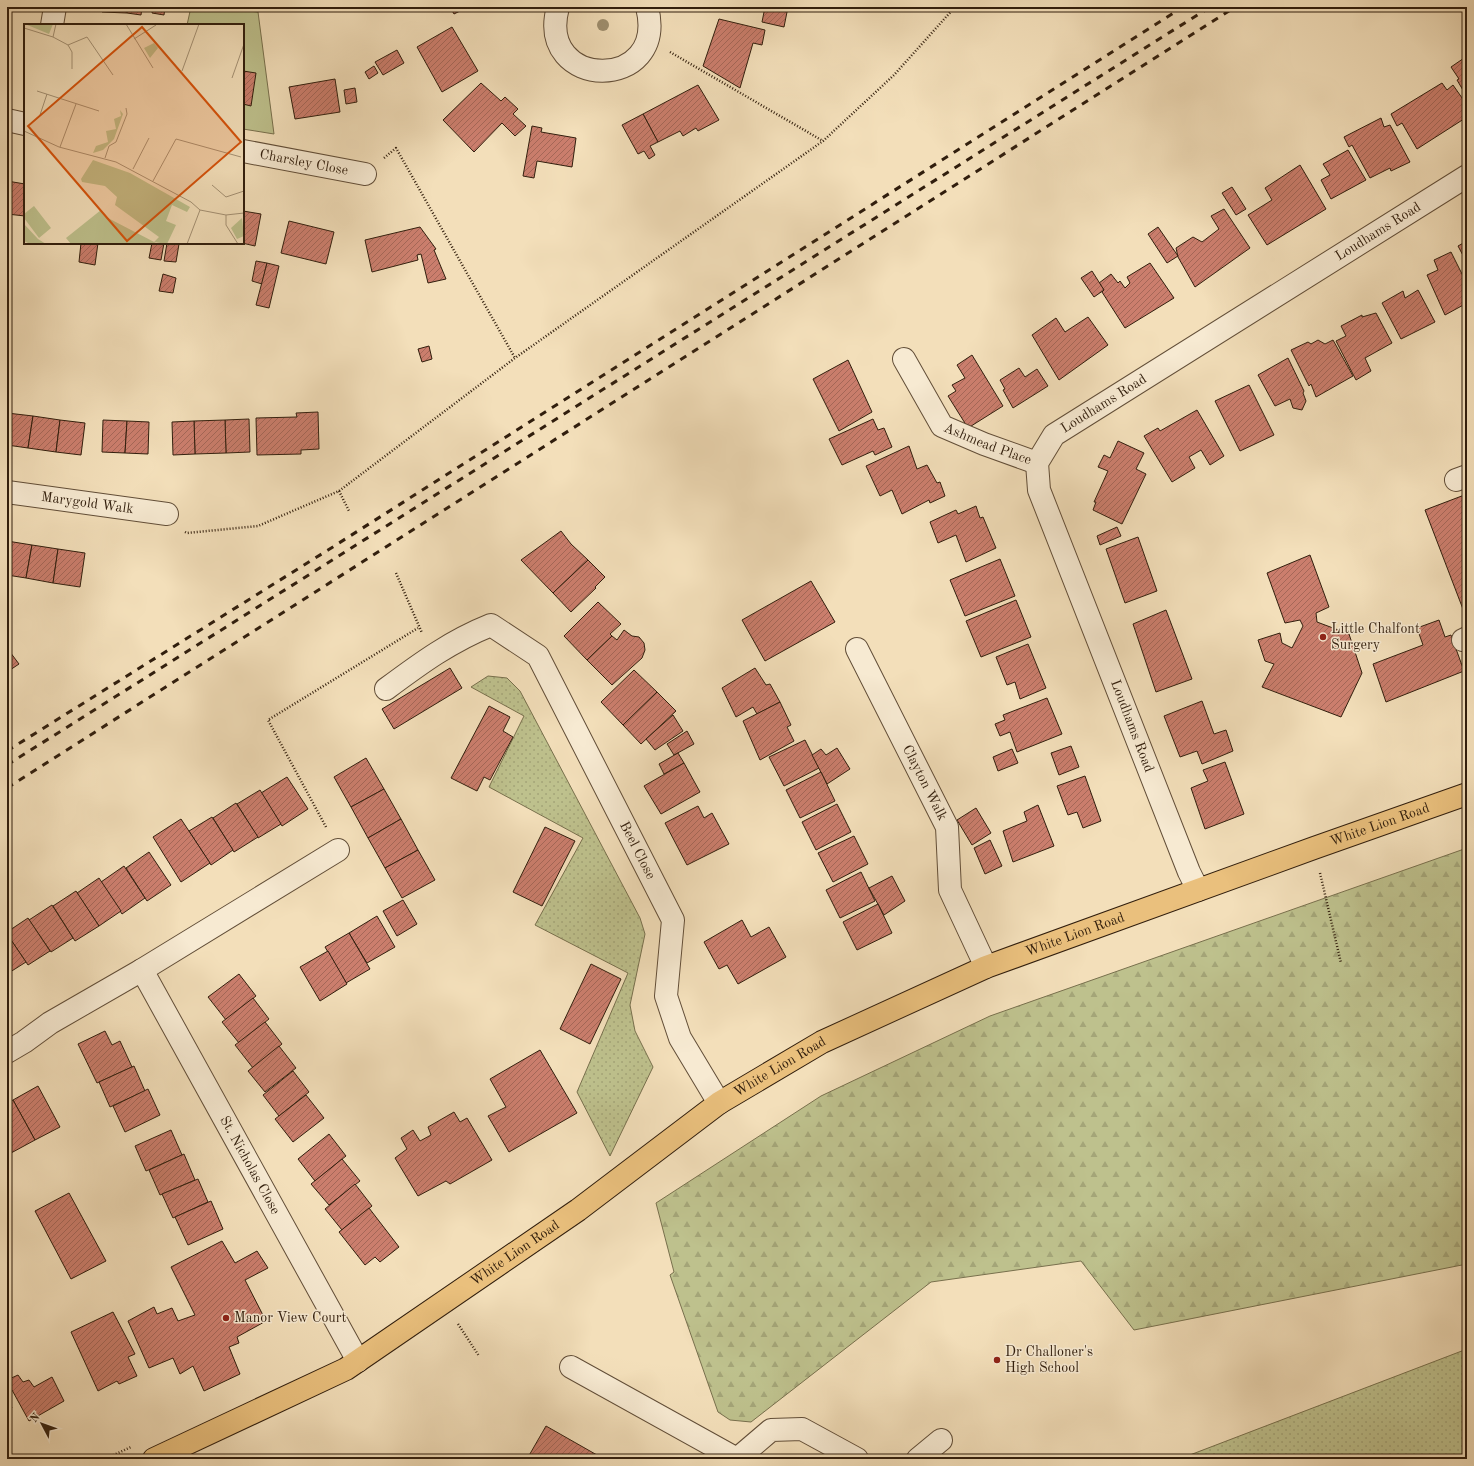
<svg xmlns="http://www.w3.org/2000/svg" width="1474" height="1466" viewBox="0 0 1474 1466" font-family="'Old Standard TT',serif">
<style>
.grass{fill:url(#grass-dots);stroke:#78704d}
.forest{fill:url(#forest-firs);stroke:#78704d}
.garden{fill:#bec18d;stroke:#78704d}
.building{fill:url(#building-hatch);stroke:#311e0d}
.lines{fill:none;stroke-linecap:round;stroke-linejoin:round}
.minor-casing{stroke:#624e38;stroke-width:24}
.major-casing{stroke:#311e0d;stroke-width:24}
.path{stroke:#311e0d;stroke-width:2.5;stroke-dasharray:1 2;stroke-linecap:butt}
.minor{stroke:#f7ead2;stroke-width:22}
.major{stroke:#eac07d;stroke-width:22}
.rail{stroke:#311e0d;stroke-width:3;stroke-dasharray:7 7;stroke-linecap:butt}
.tree{fill:#9f9070}
.poi-dot{fill:#8f2418;stroke:#f7ead2;stroke-width:1.5}
.labels{text-anchor:middle;dominant-baseline:central;stroke-width:3;stroke-linejoin:round;paint-order:stroke}
.street-label{font-size:14px;fill:#311e0d;stroke:#f7ead2}
.poi-label{font-size:14px;fill:#311e0d;stroke:#f7ead2;text-anchor:start}
.inset-road{fill:none;stroke:#a59275;stroke-width:1}
.view{fill:#d6530c;fill-opacity:0.15;stroke:#d6530c;stroke-width:2}
.inset-edge{fill:none;stroke:#311e0d;stroke-width:2}
</style>
<defs>
<pattern id="grass-dots" width="8" height="8" patternUnits="userSpaceOnUse"><rect width="8" height="8" fill="#bec18d"/><path d="M2 2h.1M6 6h.1" fill="none" stroke="#a4a578" stroke-width="1.8" stroke-linecap="round"/></pattern>
<pattern id="forest-firs" width="22" height="20" patternUnits="userSpaceOnUse"><rect width="22" height="20" fill="#bec18d"/><path d="M5 1l3.5 6h-7zM16 11l3.5 6h-7z" fill="#a4a578"/></pattern>
<pattern id="building-hatch" width="6" height="6" patternUnits="userSpaceOnUse"><rect width="6" height="6" fill="#cb7e6d"/><path d="M-1 1l2-2M0 6l6-6M5 7l2-2" fill="none" stroke="#a56758"/></pattern>
</defs>
<rect width="100%" height="100%" fill="#f3dfba"/>
<filter id="stains"><feTurbulence type="fractalNoise" baseFrequency=".005" numOctaves="4"/><feColorMatrix values="0 0 0 0 .2 0 0 0 0 .09 0 0 0 0 .02 0 0 0 .5 -.17"/></filter>
<radialGradient id="worn" r=".72"><stop offset=".6" stop-color="#630" stop-opacity="0"/><stop offset="1" stop-color="#630" stop-opacity=".3"/></radialGradient>
<g class="grass">
<polygon points="488,676 507,678 520,691 640,918 645,934 630,1005 635,1031 653,1067 610,1156 577,1092 628,973 535,925 583,838 489,787 524,716 471,687"/>
<polygon points="1467,1349 1467,1459 1150,1459 1182,1458"/>
</g>
<polygon class="forest" points="1467,848 1467,1264 1134,1330 1081,1261 931,1282 751,1422 730,1420 718,1412 670,1275 674,1272 656,1203 821,1096 990,1016"/>
<polygon class="garden" points="191,7 209,7 258,12 274,134 243,129 243,25 187,25"/>
<g class="building">
<polygon points="103,7 128,7 127,13 102,12"/>
<polygon points="128,7 142,7 141,15 127,13"/>
<polygon points="153,7 165,7 164,15 152,13"/>
<polygon points="450,7 468,7 454,14"/>
<polygon points="765,7 788,7 784,27 762,22"/>
<polygon points="719,19 765,30 762,45 753,43 740,88 703,66"/>
<polygon points="452,27 478,71 442,92 417,47"/>
<polygon points="397,50 404,63 383,75 375,62"/>
<polygon points="1467,56 1467,97 1457,80 1459,79 1451,67"/>
<polygon points="374,66 378,73 369,79 365,72"/>
<polygon points="243,71 256,73 251,106 243,104"/>
<polygon points="335,79 340,112 295,119 289,87"/>
<polygon points="481,83 501,101 505,97 518,109 513,114 526,126 515,136 502,123 474,152 443,120"/>
<polygon points="1442,83 1447,90 1453,85 1467,105 1467,117 1417,149 1402,123 1397,126 1391,114"/>
<polygon points="698,85 719,120 698,131 696,128 683,136 680,131 658,142 643,114"/>
<polygon points="355,88 357,102 346,104 344,90"/>
<polygon points="643,114 658,142 650,146 655,155 649,159 644,151 638,154 622,125"/>
<polygon points="1381,118 1384,127 1390,125 1410,162 1391,171 1390,168 1370,178 1352,145 1349,147 1344,137"/>
<polygon points="532,126 542,128 541,132 576,138 572,167 537,161 534,178 523,176"/>
<polygon points="1348,150 1366,180 1331,199 1321,180 1330,175 1323,164"/>
<polygon points="1300,165 1326,209 1267,245 1248,215 1272,200 1265,188"/>
<polygon points="7,181 25,184 25,216 7,214"/>
<polygon points="1232,187 1246,209 1236,215 1222,193"/>
<polygon points="1224,209 1250,248 1195,287 1178,257 1176,248 1193,237 1202,242 1219,229 1211,216"/>
<polygon points="243,211 261,214 255,246 242,243 243,243"/>
<polygon points="289,221 334,232 326,264 281,253"/>
<polygon points="420,227 436,249 434,250 446,279 428,283 421,254 417,255 418,260 372,272 365,240"/>
<polygon points="1158,227 1178,256 1167,263 1148,234"/>
<polygon points="1467,241 1467,263 1458,246"/>
<polygon points="81,243 98,243 95,265 79,262"/>
<polygon points="152,243 164,243 161,260 149,258"/>
<polygon points="167,243 179,244 176,262 164,261"/>
<polygon points="1451,252 1467,284 1467,303 1445,315 1427,275 1438,270 1434,260"/>
<polygon points="256,261 267,263 262,284 252,281"/>
<polygon points="267,263 279,266 269,308 256,305"/>
<polygon points="1150,263 1174,298 1125,328 1102,292 1104,290 1099,283 1111,274 1118,283 1120,281 1125,288 1130,283 1127,277"/>
<polygon points="1092,271 1104,290 1094,297 1081,278"/>
<polygon points="163,274 176,278 173,293 159,291"/>
<polygon points="1418,290 1435,322 1401,339 1382,303 1403,291 1405,298"/>
<polygon points="1376,313 1392,343 1365,358 1371,371 1356,380 1336,341 1346,336 1341,326 1362,315 1362,317"/>
<polygon points="1088,317 1108,345 1059,380 1032,335 1056,318 1065,332"/>
<polygon points="1318,340 1325,344 1333,340 1353,376 1316,397 1311,384 1309,386 1291,350 1308,342 1311,344"/>
<polygon points="429,346 432,359 422,362 418,349"/>
<polygon points="972,355 1003,406 968,428 948,396 956,391 952,385 965,378 957,365"/>
<polygon points="1288,358 1304,391 1303,393 1306,401 1302,410 1293,408 1290,399 1275,406 1258,375"/>
<polygon points="848,360 872,412 839,431 813,379"/>
<polygon points="1019,368 1025,377 1037,369 1048,386 1013,408 1003,390 1005,389 1000,380"/>
<polygon points="1249,385 1274,435 1240,451 1215,401"/>
<polygon points="1197,410 1224,456 1210,465 1201,450 1189,457 1195,468 1172,482 1144,436 1158,428 1160,431"/>
<polygon points="318,412 319,449 301,450 301,454 257,455 256,418 297,417 296,413"/>
<polygon points="7,413 33,416 28,448 7,445"/>
<polygon points="33,416 60,420 56,452 28,448"/>
<polygon points="249,419 250,452 226,453 225,420"/>
<polygon points="873,419 878,430 884,428 892,447 875,455 873,451 842,465 829,439"/>
<polygon points="60,420 85,423 81,455 56,452"/>
<polygon points="103,420 127,421 125,453 102,452"/>
<polygon points="225,420 226,453 195,454 194,421"/>
<polygon points="127,421 149,422 148,454 125,453"/>
<polygon points="194,421 195,454 173,455 172,422"/>
<polygon points="1118,441 1144,453 1136,469 1146,474 1122,524 1093,510 1096,502 1094,502 1108,471 1098,467 1104,455 1110,458"/>
<polygon points="909,446 917,469 927,465 937,483 940,482 945,496 930,503 929,500 902,514 892,490 880,496 866,466"/>
<polygon points="1467,494 1467,617 1466,617 1425,510"/>
<polygon points="976,506 980,518 983,517 996,548 966,562 956,535 938,543 930,522 956,510 958,514"/>
<polygon points="1117,527 1121,536 1100,545 1097,536"/>
<polygon points="561,531 571,544 588,560 553,593 521,560"/>
<polygon points="1138,537 1157,591 1125,603 1106,549"/>
<polygon points="7,541 32,545 26,578 7,575"/>
<polygon points="32,545 58,549 53,583 26,578"/>
<polygon points="58,549 85,553 80,587 53,583"/>
<polygon points="1310,555 1329,607 1316,613 1317,622 1349,634 1362,673 1341,717 1262,687 1274,664 1265,661 1258,640 1280,633 1282,643 1292,648 1303,626 1300,620 1285,623 1267,573"/>
<polygon points="1000,559 1015,596 965,616 950,580"/>
<polygon points="588,560 605,577 595,587 596,588 571,612 553,593"/>
<polygon points="811,581 835,622 765,661 742,620"/>
<polygon points="1016,600 1031,637 981,657 966,621"/>
<polygon points="598,602 621,624 610,634 612,636 587,660 564,636"/>
<polygon points="1166,610 1192,679 1156,692 1133,624"/>
<polygon points="1439,620 1445,637 1451,635 1464,671 1386,702 1373,664 1423,645 1417,628"/>
<polygon points="624,630 632,636 639,637 644,643 645,650 642,658 612,685 587,660 612,636 617,640"/>
<polygon points="1028,644 1046,688 1020,699 1015,682 1007,685 996,657"/>
<polygon points="7,648 19,664 7,672"/>
<polygon points="450,668 462,688 394,729 382,709"/>
<polygon points="755,668 766,685 770,684 780,702 757,714 753,707 736,717 722,688"/>
<polygon points="634,670 657,692 623,725 601,702"/>
<polygon points="657,692 676,711 641,744 623,725"/>
<polygon points="1047,698 1062,734 1017,752 1010,732 1000,736 995,724 1005,720 1003,715"/>
<polygon points="1202,701 1214,734 1226,730 1233,751 1202,764 1197,751 1180,757 1164,716"/>
<polygon points="780,702 791,725 787,727 794,741 760,760 743,721"/>
<polygon points="489,706 510,717 503,731 513,737 490,780 484,777 477,791 451,778"/>
<polygon points="673,715 683,731 655,750 646,739"/>
<polygon points="687,731 694,744 674,755 667,744"/>
<polygon points="805,740 819,768 784,786 769,757"/>
<polygon points="1071,746 1079,767 1059,775 1051,753"/>
<polygon points="837,748 850,769 827,784 812,755 821,749 826,755"/>
<polygon points="1012,749 1018,763 998,771 993,757"/>
<polygon points="678,753 684,763 664,774 659,764"/>
<polygon points="366,758 384,789 351,807 334,777"/>
<polygon points="1225,762 1244,814 1205,829 1191,788 1208,781 1203,770"/>
<polygon points="684,763 700,792 661,814 644,786"/>
<polygon points="821,772 835,801 800,818 786,790"/>
<polygon points="1085,776 1101,821 1083,828 1077,812 1068,815 1057,786"/>
<polygon points="287,777 308,809 282,826 261,793"/>
<polygon points="384,789 401,819 368,838 351,807"/>
<polygon points="260,790 281,824 258,838 237,804"/>
<polygon points="236,803 258,837 234,852 213,818"/>
<polygon points="837,804 851,832 816,850 802,822"/>
<polygon points="1038,805 1054,846 1013,862 1003,831 1027,821 1024,812"/>
<polygon points="698,806 704,818 712,813 729,844 687,865 665,823"/>
<polygon points="976,808 991,833 972,845 957,820"/>
<polygon points="212,817 233,850 211,865 189,831"/>
<polygon points="181,819 210,863 181,882 153,837"/>
<polygon points="401,819 418,850 385,868 368,838"/>
<polygon points="545,827 575,841 542,906 513,892"/>
<polygon points="854,836 868,864 833,882 818,853"/>
<polygon points="990,840 1002,866 985,874 974,848"/>
<polygon points="418,850 435,880 402,898 385,868"/>
<polygon points="149,852 171,885 147,901 126,868"/>
<polygon points="124,866 145,898 122,914 101,882"/>
<polygon points="861,872 875,901 840,918 826,890"/>
<polygon points="892,876 905,901 884,915 869,888"/>
<polygon points="99,878 121,911 99,926 77,893"/>
<polygon points="76,891 99,926 75,941 53,906"/>
<polygon points="403,900 417,924 397,936 383,911"/>
<polygon points="878,904 892,933 857,950 843,922"/>
<polygon points="52,905 73,938 51,952 29,920"/>
<polygon points="377,916 395,947 367,963 349,933"/>
<polygon points="28,918 50,951 28,965 7,934 7,932"/>
<polygon points="742,920 751,937 769,927 786,957 738,984 727,965 719,969 704,942"/>
<polygon points="349,933 370,969 346,983 325,947"/>
<polygon points="7,934 26,962 7,974"/>
<polygon points="328,951 347,984 320,1001 300,967"/>
<polygon points="591,964 621,979 590,1044 560,1029"/>
<polygon points="239,974 256,996 226,1020 208,997"/>
<polygon points="253,998 269,1019 239,1043 222,1022"/>
<polygon points="265,1022 282,1044 253,1068 235,1045"/>
<polygon points="105,1031 112,1045 120,1041 132,1067 97,1083 78,1044"/>
<polygon points="279,1046 296,1068 265,1092 248,1071"/>
<polygon points="540,1050 577,1113 509,1152 488,1116 506,1107 490,1079"/>
<polygon points="134,1066 145,1091 110,1107 99,1082"/>
<polygon points="293,1071 309,1092 279,1116 263,1095"/>
<polygon points="38,1086 60,1127 35,1140 13,1100"/>
<polygon points="148,1089 160,1115 125,1132 113,1106"/>
<polygon points="306,1095 324,1118 293,1142 275,1119"/>
<polygon points="13,1100 35,1140 11,1153 7,1147 7,1103"/>
<polygon points="454,1112 460,1122 467,1118 492,1160 450,1184 446,1181 418,1196 395,1158 407,1149 401,1138 413,1130 420,1141 431,1135 428,1127"/>
<polygon points="171,1130 182,1155 146,1171 135,1146"/>
<polygon points="329,1134 346,1156 315,1181 298,1159"/>
<polygon points="7,1147 11,1153 7,1155"/>
<polygon points="184,1154 195,1180 160,1195 149,1170"/>
<polygon points="342,1159 360,1181 329,1205 311,1184"/>
<polygon points="198,1179 208,1202 173,1218 162,1194"/>
<polygon points="355,1184 372,1206 342,1230 325,1209"/>
<polygon points="69,1193 106,1261 71,1279 35,1211"/>
<polygon points="211,1201 223,1229 188,1245 175,1217"/>
<polygon points="369,1208 399,1247 380,1262 375,1257 365,1265 339,1232"/>
<polygon points="222,1241 235,1263 257,1251 268,1268 245,1280 266,1321 237,1337 239,1343 229,1347 240,1374 204,1391 193,1366 180,1374 173,1358 149,1368 128,1321 154,1307 157,1314 172,1308 178,1321 195,1315 171,1267"/>
<polygon points="113,1312 135,1354 128,1357 137,1376 119,1384 117,1381 98,1391 71,1332"/>
<polygon points="18,1375 23,1382 29,1380 34,1387 52,1377 64,1401 29,1421 12,1390 8,1391 7,1389 7,1380"/>
<polygon points="7,1397 12,1408 7,1411"/>
<polygon points="546,1426 604,1459 527,1459"/>
<polygon points="754,1452 766,1459 750,1459"/>
</g>
<g class="lines">
<g class="minor-casing">
<g id="minor">
<path d="M558 7C535 91 669 93 647 7"/>
<polyline points="52,25 55,7"/>
<polyline points="7,120 25,124"/>
<path id="s1" d="M243 151 365 174"/>
<path id="s2" d="M904 359 942 426 984 444 1037 463"/>
<polyline points="1456,480 1467,476"/>
<path id="s3" d="M7 492 167 514"/>
<polyline points="1463,640 1467,638"/>
<path id="s4" d="M857 649 947 827 950 890 986 967"/>
<path id="s5" d="M386 689C421 663 451 641 491 625L538 656 673 920 666 996 680 1038 719 1103"/>
<path id="s6" d="M1198 890 1189 872 1039 490 1037 463 1054 435 1467 176"/>
<path id="s7" d="M142 970 358 1361"/>
<polyline points="7,1052 24,1042 50,1023 142,970 338,850"/>
<polyline points="571,1367 737,1459"/>
<polyline points="737,1459 771,1430 802,1429 857,1459"/>
<polyline points="918,1459 941,1440"/>
</g>
</g>
<g class="major-casing">
<g id="major">
<path id="s8" d="M154 1459 346 1369 578 1210 719 1103 822 1042 986 967 1314 848 1467 794"/>
</g>
</g>
<g class="path">
<polyline points="670,52 823,141"/>
<polyline points="384,158 396,148 515,358"/>
<polyline points="339,491 349,511"/>
<polyline points="185,532 187,533 258,526 339,491 515,358 823,141 894,75 955,7"/>
<polyline points="396,573 422,633"/>
<polyline points="326,827 268,720 418,628"/>
<polyline points="1320,873 1341,963"/>
<polyline points="458,1324 479,1356"/>
<polyline points="105,1459 131,1447"/>
</g>
<use href="#minor" class="minor"/>
<use href="#major" class="major"/>
<g class="rail">
<polyline points="7,751 328,550 1183,7"/>
<polyline points="7,765 1210,7"/>
<polyline points="7,788 1235,7"/>
</g>
</g>
<circle class="tree" cx="603" cy="25" r="6"/>
<g class="poi-dot">
<circle cx="1323" cy="637" r="4"/>
<circle cx="226" cy="1318" r="4"/>
<circle cx="997" cy="1360" r="4"/>
</g>
<g class="labels">
<g class="street-label">
<text stroke="none"><textPath href="#s1" startOffset="62">Charsley Close</textPath></text>
<text stroke="none"><textPath href="#s6" startOffset="873">Loudhams Road</textPath></text>
<text stroke="none"><textPath href="#s6" startOffset="549">Loudhams Road</textPath></text>
<text stroke="none"><textPath href="#s2" startOffset="126">Ashmead Place</textPath></text>
<text stroke="none"><textPath href="#s3" startOffset="81">Marygold Walk</textPath></text>
<text transform="translate(1132 726) rotate(69)">Loudhams Road</text>
<text stroke="none"><textPath href="#s4" startOffset="150">Clayton Walk</textPath></text>
<text stroke="none"><textPath href="#s8" startOffset="1389">White Lion Road</textPath></text>
<text stroke="none"><textPath href="#s5" startOffset="398">Beel Close</textPath></text>
<text stroke="none"><textPath href="#s8" startOffset="1065">White Lion Road</textPath></text>
<text stroke="none"><textPath href="#s8" startOffset="741">White Lion Road</textPath></text>
<text stroke="none"><textPath href="#s7" startOffset="223">St. Nicholas Close</textPath></text>
<text stroke="none"><textPath href="#s8" startOffset="417">White Lion Road</textPath></text>
</g>
<g class="poi-label">
<text x="1331" y="629">Little Chalfont<tspan x="1331" dy="16">Surgery</tspan></text>
<text x="234" y="1318">Manor View Court</text>
<text x="1005" y="1352">Dr Challoner's<tspan x="1005" dy="16">High School</tspan></text>
</g>
</g>
<g transform="translate(24 24)">
<rect width="220" height="220" fill="#f3dfba"/>
<path d="M1 0H29L25 10ZM96 86 99 90 90 115 79 126 69 129 72 122 84 118 82 107 92 105 90 95 97 92ZM77 186 84 194 134 220H47L42 214ZM218 194 220 212 213 215 207 204Z" fill="#bec18d"/>
<path d="M69 136 106 149 166 183 163 188 148 181 142 197 152 201 143 220 130 218 135 213 91 181 93 173 81 162 58 158 57 155ZM0 200 14 215 22 220H6L0 217Z" fill="#bec18d"/>
<path d="M130 19 134 24 126 34 120 24ZM10 182 27 204 15 214 0 194V190Z" fill="#bec18d"/>
<path class="inset-road" d="M102 0 129 44M0 4 29 13 32 0M29 13 44 21 48 28V45M110 15 132 1M44 21 63 13 89 51M158 47 175 0M208 54 220 20M13 67 75 87M16 91 23 70M0 107 35 123 92 138 167 178 176 186M36 123 52 80M81 134 85 122 92 118 103 90 102 84M109 145 125 114M129 157 152 115 217 133M188 161 202 173 220 167M176 186 202 191 220 189M202 191V201L214 220M163 220 176 186"/>
<path class="view" d="M118 3 217 118 103 217 4 102Z"/>
<rect width="220" height="220" class="inset-edge"/>
</g>
<rect width="1474" height="1466" fill="none" stroke="#f3dfba" stroke-width="24"/>
<rect x="8" y="8" width="1458" height="1450" fill="none" stroke="#311e0d" stroke-width="2"/>
<rect x="12" y="12" width="1450" height="1442" fill="none" stroke="#311e0d"/>
<g transform="translate(42 1424) rotate(311)" stroke="#f7ead2" stroke-width="3" paint-order="stroke">
<path d="M0-3L7 15L0 10L-7 15Z" fill="#311e0d"/>
<text y="-6" font-size="11" font-weight="bold" text-anchor="middle" fill="#311e0d">N</text>
</g>
<rect width="100%" height="100%" filter="url(#stains)"/>
<rect width="100%" height="100%" fill="url(#worn)"/>
</svg>
